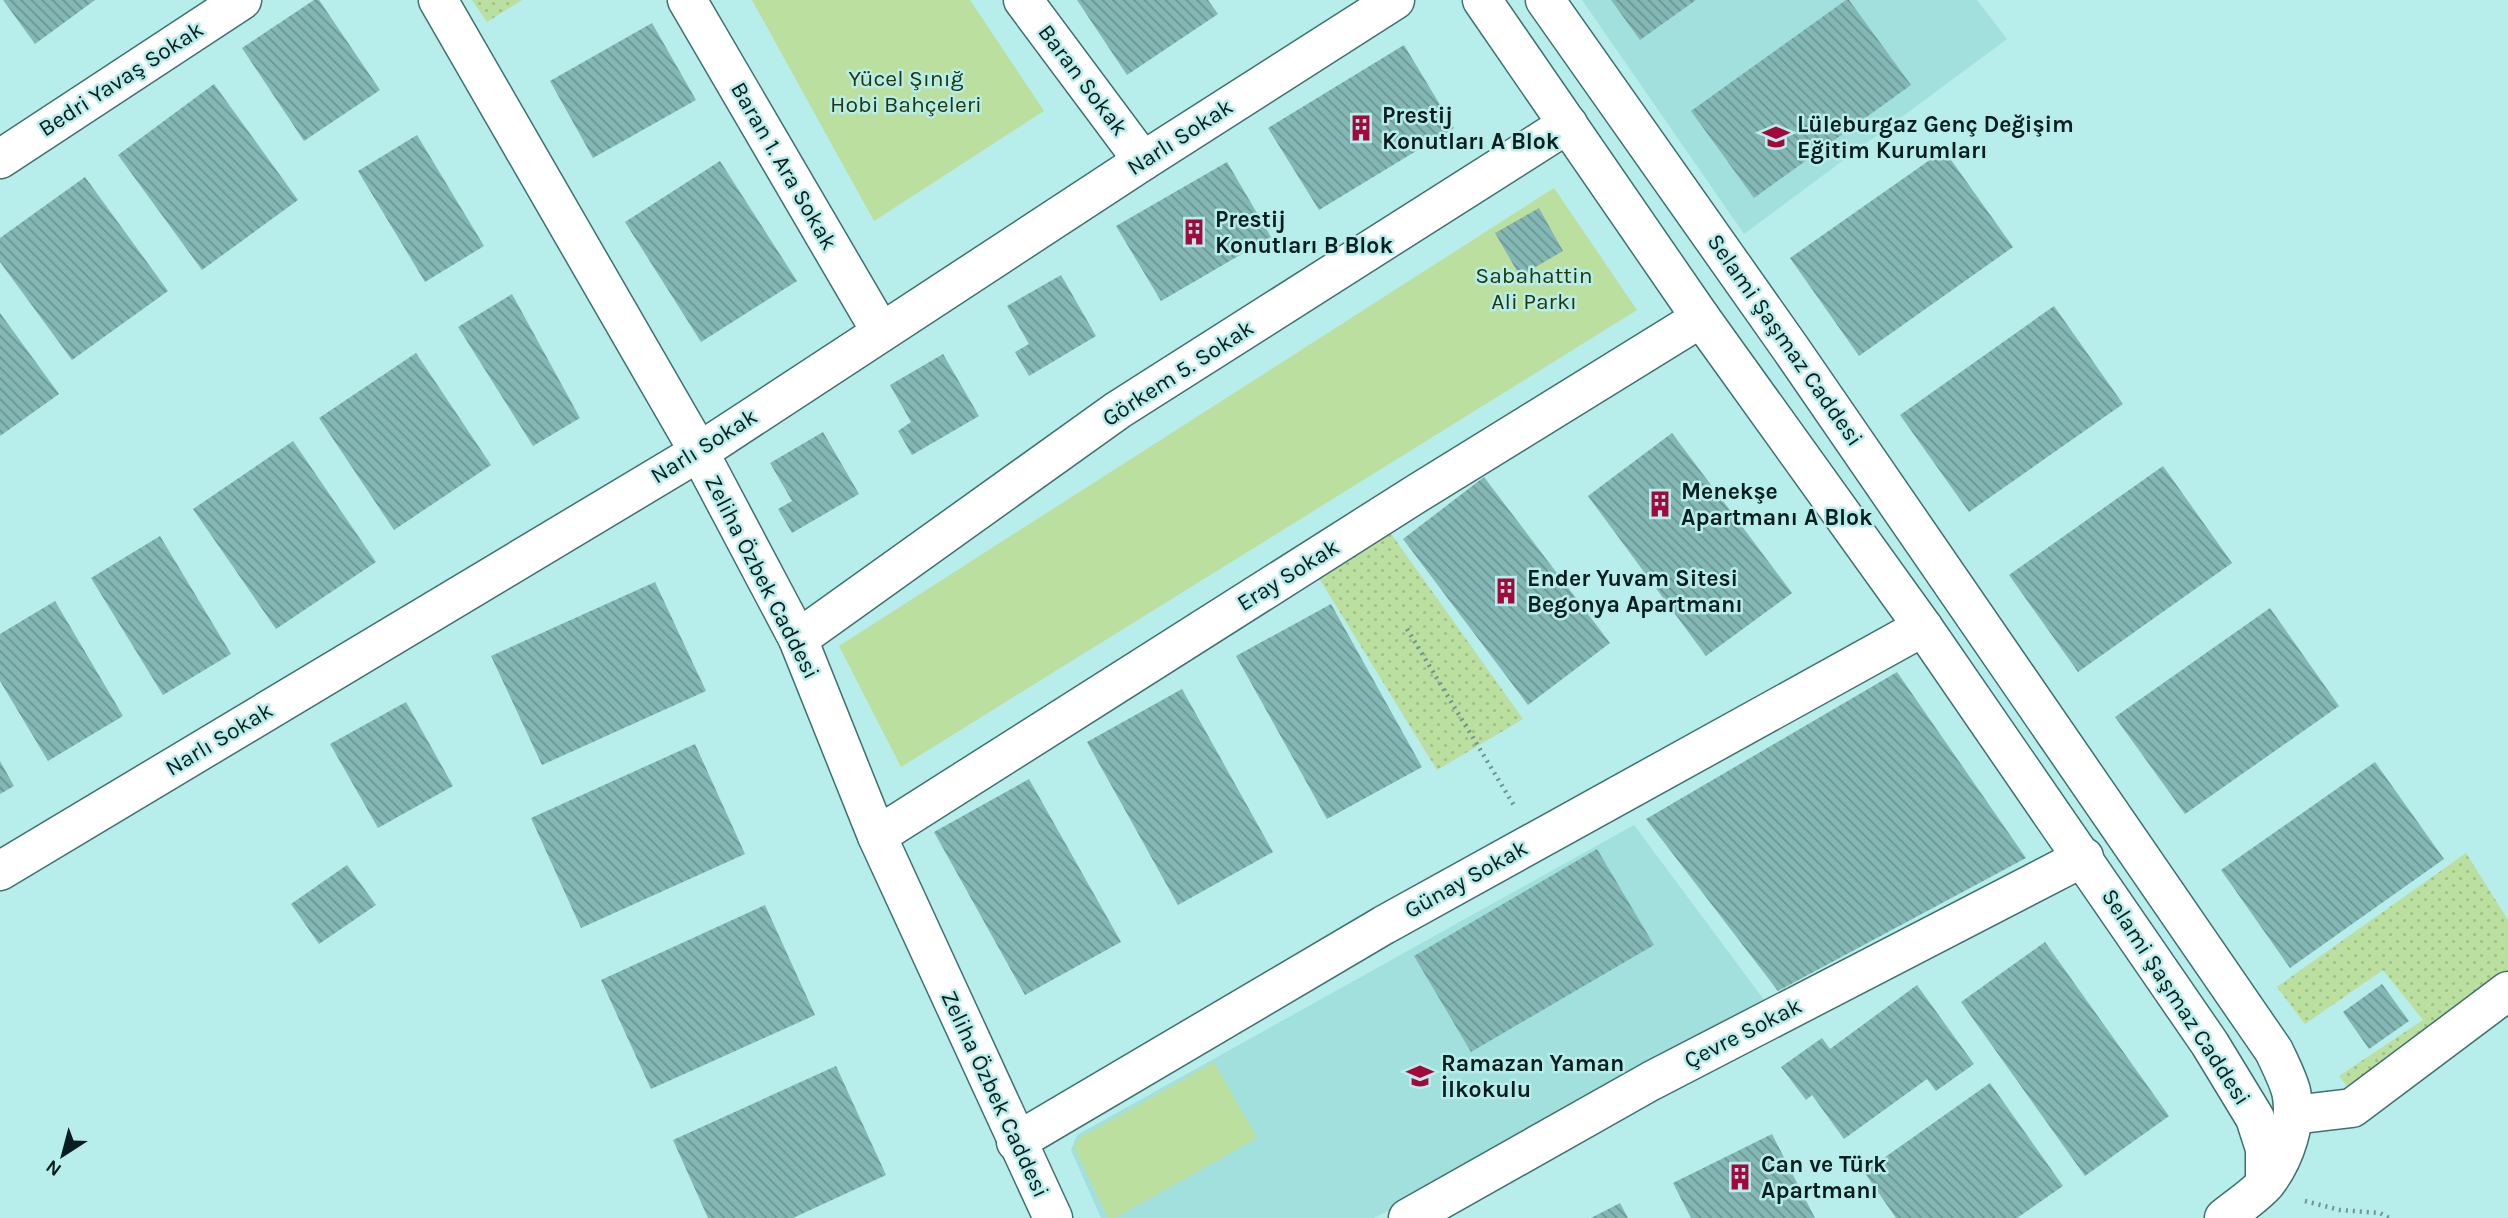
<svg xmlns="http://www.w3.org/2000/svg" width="2508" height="1218" viewBox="0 0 2508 1218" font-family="Karla,sans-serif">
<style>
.built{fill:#a1e0dc}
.grass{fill:url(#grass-dots)}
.park{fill:#bbdf9f}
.building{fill:url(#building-back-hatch)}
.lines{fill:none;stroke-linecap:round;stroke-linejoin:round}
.minor-casing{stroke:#3f716f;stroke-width:41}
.tertiary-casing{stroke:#3f716f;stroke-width:41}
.secondary-casing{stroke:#3f716f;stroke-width:41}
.path{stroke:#6d9594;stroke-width:4.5;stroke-dasharray:2 5;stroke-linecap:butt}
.minor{stroke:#fff;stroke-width:38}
.tertiary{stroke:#fff;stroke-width:38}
.secondary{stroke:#fff;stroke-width:38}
.labels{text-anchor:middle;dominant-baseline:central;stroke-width:5;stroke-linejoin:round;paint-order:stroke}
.park-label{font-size:23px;fill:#22380a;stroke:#b7edea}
.street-label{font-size:23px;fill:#081d1d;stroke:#b7edea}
.poi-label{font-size:23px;font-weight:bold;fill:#081d1d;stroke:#b7edea;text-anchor:start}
</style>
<defs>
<pattern id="grass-dots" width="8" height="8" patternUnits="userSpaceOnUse" patternTransform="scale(1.75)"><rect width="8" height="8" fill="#bbdf9f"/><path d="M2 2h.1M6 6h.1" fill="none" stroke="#9fbf88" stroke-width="1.8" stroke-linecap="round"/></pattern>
<pattern id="building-back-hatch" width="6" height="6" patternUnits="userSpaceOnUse" patternTransform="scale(1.75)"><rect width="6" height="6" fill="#84b8b5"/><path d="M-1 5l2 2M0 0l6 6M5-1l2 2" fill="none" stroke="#6a9593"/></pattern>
</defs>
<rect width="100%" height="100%" fill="#b7edea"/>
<g class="built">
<polygon points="1582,0 1977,0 2007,39 1744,234"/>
<polygon points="1634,825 1776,1016 1374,1218 1101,1218 1071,1150 1077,1135"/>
</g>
<g class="grass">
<polygon points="472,0 522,0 487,22"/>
<polygon points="1389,531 1523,719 1437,770 1319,578"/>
<polygon points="2466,853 2508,920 2508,973 2356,1097 2339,1076 2423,1020 2383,970 2305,1024 2277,987"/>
</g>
<g class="park">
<polygon points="752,0 970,0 1044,111 874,221"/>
<polygon points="1554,188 1637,310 901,767 839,646"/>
<polygon points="1214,1062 1257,1138 1115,1218 1108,1218 1074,1147 1079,1138"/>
</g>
<g class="building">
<polygon points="3,0 95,0 35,44"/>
<polygon points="314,0 319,0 380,90 304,141 242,48"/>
<polygon points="1077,0 1208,0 1218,14 1127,75"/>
<polygon points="1611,0 1696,0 1640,40"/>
<polygon points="1846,0 1849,0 1911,85 1754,198 1691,111"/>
<polygon points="652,23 696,100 593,158 550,81"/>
<polygon points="1404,45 1454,128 1319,210 1268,128"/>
<polygon points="214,84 298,200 202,270 118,155"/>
<polygon points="417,135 484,246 425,282 358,171"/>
<polygon points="1944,150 2013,247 1859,356 1790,258"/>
<polygon points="720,161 797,281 701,342 625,222"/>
<polygon points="1227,162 1271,237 1161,301 1116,226"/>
<polygon points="85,177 168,291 72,360 0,262 0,238"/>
<polygon points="1539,208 1563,251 1520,276 1495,233"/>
<polygon points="1061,275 1096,336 1029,376 1015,352 1029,344 1007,306"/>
<polygon points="512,294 580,418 533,446 458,327"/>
<polygon points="2054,306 2123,404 1969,512 1900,415"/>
<polygon points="0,313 59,394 0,436"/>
<polygon points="416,353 491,465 394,530 319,418"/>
<polygon points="943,354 979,416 912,455 898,431 911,422 890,385"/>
<polygon points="823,432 859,494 792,533 778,509 792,501 770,463"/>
<polygon points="1672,433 1792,593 1706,656 1588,496"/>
<polygon points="293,441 376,562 276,629 193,509"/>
<polygon points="2163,466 2232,563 2078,672 2009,575"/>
<polygon points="1484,477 1610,643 1528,705 1403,539"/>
<polygon points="160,536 231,654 163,695 91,578"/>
<polygon points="655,582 706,691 542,765 491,656"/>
<polygon points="55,601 123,716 48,761 0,681 0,634"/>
<polygon points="1331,604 1422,767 1327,819 1236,656"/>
<polygon points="2270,608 2339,706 2185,814 2115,717"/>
<polygon points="1897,672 2026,858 1778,991 1646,819"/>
<polygon points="1182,689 1273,852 1178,905 1087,742"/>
<polygon points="406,702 453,786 378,828 330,744"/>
<polygon points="695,744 745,854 581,928 531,818"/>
<polygon points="0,761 14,786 0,794"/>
<polygon points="2375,762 2444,859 2290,968 2221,870"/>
<polygon points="1029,779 1121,942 1025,995 934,832"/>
<polygon points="1597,849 1654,945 1471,1052 1414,956"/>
<polygon points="347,865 376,905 319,944 291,904"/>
<polygon points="765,905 815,1015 651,1089 601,980"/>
<polygon points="2045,942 2169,1116 2085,1176 1961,1002"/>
<polygon points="2382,984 2409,1021 2369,1049 2343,1012"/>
<polygon points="1917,985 1974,1064 1936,1091 1927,1079 1844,1139 1812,1095 1806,1100 1781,1067 1822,1038 1830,1049"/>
<polygon points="836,1066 886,1175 793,1218 708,1218 673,1140"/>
<polygon points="1990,1083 2063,1186 2017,1218 1896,1218 1864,1172"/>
<polygon points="1772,1134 1815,1218 1691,1218 1673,1183"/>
<polygon points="1620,1203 1628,1218 1591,1218"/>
</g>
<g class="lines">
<g class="minor-casing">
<g id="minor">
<polyline points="687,0 881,332"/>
<polyline points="1023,0 1143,161"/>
<polyline points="0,159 242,0"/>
<polyline points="798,639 1118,410 1568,124"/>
<polyline points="877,836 1416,494 1701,318"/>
<polyline points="0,871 699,452 1143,161 1395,0"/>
<polyline points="2293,1115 2352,1108 2508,991"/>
<polyline points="1016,1142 1384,925 1923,627"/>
<polyline points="1408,1218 1651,1081 2084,857"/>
</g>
</g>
<g class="tertiary-casing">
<polyline id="tertiary" points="438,0 699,452 798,639 877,836 1053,1218"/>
</g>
<g class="secondary-casing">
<g id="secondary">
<polyline points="1482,0 1701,318 1923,627 2210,1044 2255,1118 2265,1149 2265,1184"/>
<path d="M1545 0 1791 349 2274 1051C2280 1064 2287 1077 2291 1091 2298 1121 2285 1159 2266 1183 2255 1196 2237 1207 2224 1218"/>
</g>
</g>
<g class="path">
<polyline points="1407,629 1515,807"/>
<polyline points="2305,1201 2340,1210 2380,1213 2389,1218"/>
</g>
<use href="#minor" class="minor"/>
<use href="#tertiary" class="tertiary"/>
<use href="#secondary" class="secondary"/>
</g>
<defs>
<g id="building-bare" transform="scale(2.1)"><path d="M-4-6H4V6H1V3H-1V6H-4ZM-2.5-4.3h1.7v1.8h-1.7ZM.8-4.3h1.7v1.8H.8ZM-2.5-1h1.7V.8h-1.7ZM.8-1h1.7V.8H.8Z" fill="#a3073c" stroke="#b7edea" stroke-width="2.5" paint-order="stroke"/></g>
<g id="school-bare" transform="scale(2.1)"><path d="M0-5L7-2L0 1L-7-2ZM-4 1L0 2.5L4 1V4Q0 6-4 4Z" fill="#a3073c" stroke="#b7edea" stroke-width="2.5" paint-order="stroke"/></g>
</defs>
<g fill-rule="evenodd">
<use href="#building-bare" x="1361" y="128"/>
<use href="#school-bare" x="1776" y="137"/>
<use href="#building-bare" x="1194" y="232"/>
<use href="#building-bare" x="1660" y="504"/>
<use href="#building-bare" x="1506" y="591"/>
<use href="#school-bare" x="1420" y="1076"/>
<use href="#building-bare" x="1740" y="1177"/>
</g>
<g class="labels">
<g class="park-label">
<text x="906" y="78">Yücel Şınığ<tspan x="906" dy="26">Hobi Bahçeleri</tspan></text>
<text x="1534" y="275">Sabahattin<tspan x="1534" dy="26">Ali Parkı</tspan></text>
</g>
<g class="street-label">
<text transform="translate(121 79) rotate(-33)">Bedri Yavaş Sokak</text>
<text transform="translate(1083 80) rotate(53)">Baran Sokak</text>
<text transform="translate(1180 137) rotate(-33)">Narlı Sokak</text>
<text transform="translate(784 166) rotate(60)">Baran 1. Ara Sokak</text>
<text transform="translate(1785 340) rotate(55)">Selami Şaşmaz Caddesi</text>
<text transform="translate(1178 373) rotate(-33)">Görkem 5. Sokak</text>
<text transform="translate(704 446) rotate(-32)">Narlı Sokak</text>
<text transform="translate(1288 575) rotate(-32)">Eray Sokak</text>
<text transform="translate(762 577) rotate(63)">Zeliha Özbek Caddesi</text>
<text transform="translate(219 739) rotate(-31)">Narlı Sokak</text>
<text transform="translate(1466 879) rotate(-29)">Günay Sokak</text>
<text transform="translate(2176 997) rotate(57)">Selami Şaşmaz Caddesi</text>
<text transform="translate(1743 1033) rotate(-27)">Çevre Sokak</text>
<text transform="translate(995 1094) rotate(65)">Zeliha Özbek Caddesi</text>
</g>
<g class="poi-label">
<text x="1382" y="115">Prestij<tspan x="1382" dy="26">Konutları A Blok</tspan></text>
<text x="1797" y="124">Lüleburgaz Genç Değişim<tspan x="1797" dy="26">Eğitim Kurumları</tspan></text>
<text x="1215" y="219">Prestij<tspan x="1215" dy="26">Konutları B Blok</tspan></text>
<text x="1681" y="491">Menekşe<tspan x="1681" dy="26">Apartmanı A Blok</tspan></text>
<text x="1527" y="578">Ender Yuvam Sitesi<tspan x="1527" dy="26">Begonya Apartmanı</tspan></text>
<text x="1441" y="1063">Ramazan Yaman<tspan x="1441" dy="26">İlkokulu</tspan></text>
<text x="1761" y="1164">Can ve Türk<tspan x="1761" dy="26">Apartmanı</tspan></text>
</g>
</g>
<g transform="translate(63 1155) rotate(216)" stroke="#b7edea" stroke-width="5" paint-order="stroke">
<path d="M0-5L12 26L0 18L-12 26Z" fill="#081d1d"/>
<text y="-10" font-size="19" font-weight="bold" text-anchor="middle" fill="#081d1d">N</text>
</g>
</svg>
